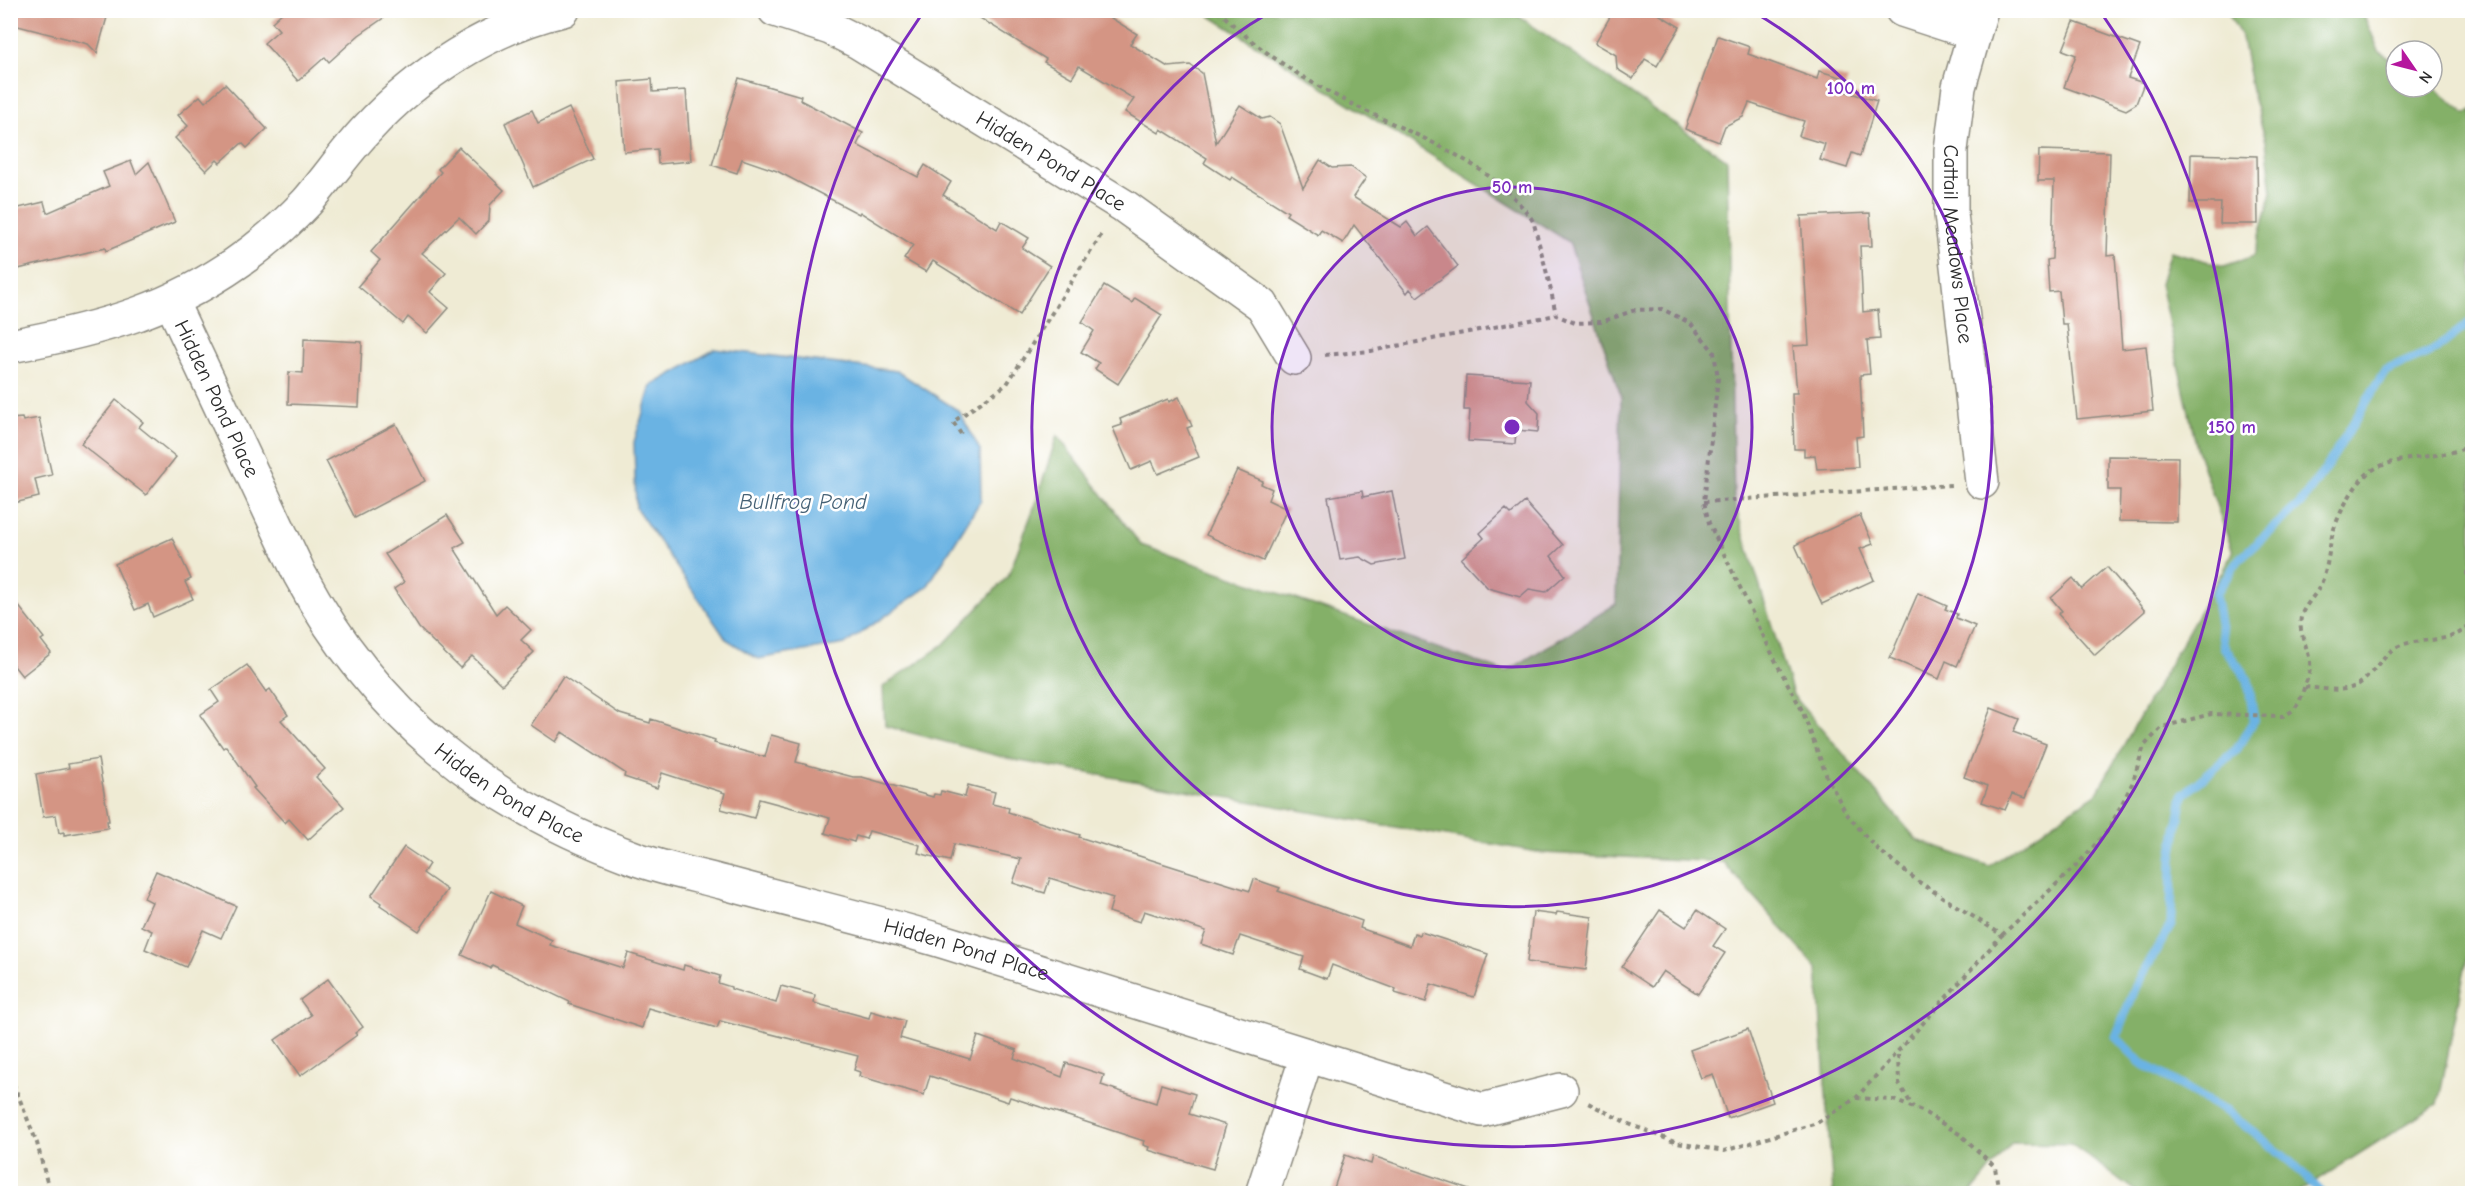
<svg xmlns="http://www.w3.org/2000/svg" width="2483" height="1204" viewBox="0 0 2483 1204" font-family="'Comic Neue',sans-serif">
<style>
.forest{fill:#84b068;stroke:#586e4a;stroke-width:1.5}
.water{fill:#6bb3e3;stroke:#4b6f87;stroke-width:1.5}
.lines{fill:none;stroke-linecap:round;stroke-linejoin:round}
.stream{stroke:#6bb3e3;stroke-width:9}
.building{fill:#d49584}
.street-casing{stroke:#8d8b80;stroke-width:36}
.path{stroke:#8d8b80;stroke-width:4;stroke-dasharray:4.5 4.5;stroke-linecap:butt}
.street{stroke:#fff;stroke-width:33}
.ring{fill:none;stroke:#7b2cbf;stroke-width:3}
.labels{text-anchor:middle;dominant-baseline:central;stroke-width:5;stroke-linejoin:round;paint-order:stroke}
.street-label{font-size:21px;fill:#2b2b2b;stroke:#fff}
.water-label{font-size:22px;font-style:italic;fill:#456175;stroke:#fff}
.centre{fill:#7b2cbf;stroke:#fff;stroke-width:3}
.ring-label{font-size:18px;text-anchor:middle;font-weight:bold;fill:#7b2cbf;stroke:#fff;stroke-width:5;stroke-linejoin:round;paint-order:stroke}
</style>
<rect width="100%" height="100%" fill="#fff"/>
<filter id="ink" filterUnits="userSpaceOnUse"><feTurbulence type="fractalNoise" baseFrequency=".0167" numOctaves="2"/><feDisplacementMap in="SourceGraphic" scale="12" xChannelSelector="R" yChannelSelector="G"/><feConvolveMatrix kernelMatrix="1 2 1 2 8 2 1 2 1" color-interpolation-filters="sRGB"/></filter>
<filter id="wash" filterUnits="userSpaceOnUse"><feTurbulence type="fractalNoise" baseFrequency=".008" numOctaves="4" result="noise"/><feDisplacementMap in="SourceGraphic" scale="24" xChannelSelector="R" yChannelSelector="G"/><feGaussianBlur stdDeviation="1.35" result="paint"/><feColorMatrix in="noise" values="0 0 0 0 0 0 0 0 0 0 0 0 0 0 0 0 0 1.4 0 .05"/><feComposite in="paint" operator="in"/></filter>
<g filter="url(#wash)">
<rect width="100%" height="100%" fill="#efebd4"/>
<polygon class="forest" points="1202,11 1511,11 1727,160 1734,502 1793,695 1917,840 1989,866 2096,794 2233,552 2198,453 2160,284 2170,251 2224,266 2254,256 2272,192 2266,141 2253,96 2242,38 2227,11 2362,11 2379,51 2396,63 2396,87 2432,86 2466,114 2472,110 2472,933 2438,1104 2297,1193 2138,1193 2071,1144 2012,1143 1971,1193 1833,1193 1817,968 1723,862 1543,853 1014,760 885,726 883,687 944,644 1008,576 1035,505 1057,435 1141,545 1506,672 1616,604 1621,396 1569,242"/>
<polygon class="water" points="715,349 897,371 959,411 980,450 981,500 927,587 845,644 758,659 726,639 636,508 634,442 651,386"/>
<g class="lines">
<polyline class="stream" points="2323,1194 2292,1163 2229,1113 2140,1062 2116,1037 2136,986 2171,925 2172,858 2183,795 2237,749 2254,720 2248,680 2224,647 2215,594 2240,558 2300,504 2326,468 2385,371 2436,349 2472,321"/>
</g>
<g id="blocks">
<g class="building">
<polygon points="10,10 109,10 97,53 88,44 10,24"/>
<polygon points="285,10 395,10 359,35 329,62 325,57 298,81 264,43 279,30 272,22"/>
<polygon points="967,10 1098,10 1137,34 1130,44 1168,67 1190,65 1202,73 1216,143 1240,105 1262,119 1270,117 1280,124 1303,188 1320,160 1332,168 1351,167 1366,178 1353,197 1401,227 1407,222 1417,236 1428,227 1458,266 1417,297 1410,289 1407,293 1354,225 1343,243 1321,230 1318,235 1286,215 1288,212 1232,177 1230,180 1204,163 1207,158 1161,129 1159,133 1125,112 1134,99 1079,66 1072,78 1044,62 1046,59"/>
<polygon points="1614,10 1652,10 1680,27 1657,66 1645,59 1633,79 1617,69 1616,55 1595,43"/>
<polygon points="2074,22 2140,46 2128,78 2144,83 2136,104 2126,110 2064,87 2076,55 2063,50"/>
<polygon points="1718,36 1750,47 1748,54 1817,79 1819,71 1848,79 1844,91 1877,101 1860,156 1852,153 1847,168 1820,160 1825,144 1799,136 1804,121 1749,103 1743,117 1725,126 1719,142 1685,129"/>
<polygon points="739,78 801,96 800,100 863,133 857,145 918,177 925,165 951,182 943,195 997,229 1001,221 1029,238 1022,248 1050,266 1019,315 933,261 926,272 904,259 913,245 860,212 859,214 777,171 742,159 737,173 712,165"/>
<polygon points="652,79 653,92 686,90 691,161 658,164 657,149 624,152 619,82"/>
<polygon points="225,84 267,129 247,148 242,143 220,163 217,160 206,171 175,138 188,126 178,115 200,96 205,102"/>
<polygon points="569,108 593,159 533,187 505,123 532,110 538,123"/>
<polygon points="459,147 504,190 490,205 489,220 476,234 459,217 422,253 446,273 430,292 449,308 427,333 408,317 403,324 358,286 380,260 371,252 441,172 438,169"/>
<polygon points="2039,150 2110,152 2107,256 2115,255 2122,349 2146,346 2153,411 2077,419 2067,324 2062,324 2059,291 2049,292 2047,260 2052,259 2054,181 2038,181"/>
<polygon points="2191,154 2257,156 2258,224 2220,224 2221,203 2190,203"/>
<polygon points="131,161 136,174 149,162 175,222 106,251 105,248 10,271 10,210 44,202 47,213 109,186 103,172"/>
<polygon points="1870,213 1872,246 1860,246 1863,312 1878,310 1880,339 1867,340 1870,374 1860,375 1863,436 1856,437 1858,467 1817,469 1815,455 1804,456 1804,449 1794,449 1792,393 1797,393 1793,346 1809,345 1801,216"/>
<polygon points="1104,286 1132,303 1135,298 1162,315 1118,384 1095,369 1099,363 1081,352 1094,331 1082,322"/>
<polygon points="304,339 362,342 359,407 288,404 289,372 303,373"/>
<polygon points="1466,376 1530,380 1528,401 1539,413 1538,432 1516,430 1515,444 1468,441 1470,410 1464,410"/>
<polygon points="1179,397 1192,426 1187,428 1199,457 1158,474 1152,461 1131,470 1113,428 1122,425 1120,419 1168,399 1169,402"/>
<polygon points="116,400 143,422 139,427 176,457 146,495 81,444"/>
<polygon points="22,418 23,421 39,418 52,475 35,479 39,497 10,504 10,419"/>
<polygon points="396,424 425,481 355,518 326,461"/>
<polygon points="2108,456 2178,457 2177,522 2119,521 2120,490 2108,490"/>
<polygon points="1237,470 1263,481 1261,484 1272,489 1268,500 1287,509 1263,561 1206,535"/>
<polygon points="1362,491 1363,497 1392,491 1405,559 1374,565 1360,557 1340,560 1328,497"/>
<polygon points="1525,502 1563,545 1551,556 1565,575 1546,592 1529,589 1520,597 1488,588 1461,559 1484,538 1480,533 1506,509 1511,514"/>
<polygon points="447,515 465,542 454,548 496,614 505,605 531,630 521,640 534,652 502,685 472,656 460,668 419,628 394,589 404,582 385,554"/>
<polygon points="1860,515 1873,544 1860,549 1874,580 1822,604 1795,545"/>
<polygon points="172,538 191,579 185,582 193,599 153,617 148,604 135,610 115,564"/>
<polygon points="2107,567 2145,611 2095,655 2058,614 2062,611 2051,598 2073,578 2082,589"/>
<polygon points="1918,593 1947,606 1945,609 1957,614 1956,618 1975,626 1957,666 1946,661 1939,679 1890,658"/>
<polygon points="10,595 44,638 41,640 51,653 22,676 10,661"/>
<polygon points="247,665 266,692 270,689 288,715 281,720 325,769 316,777 344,807 308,840 289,819 285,823 253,788 255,787 226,746 223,748 200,715 219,702 211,690"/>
<polygon points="563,676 620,714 650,723 651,719 715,740 714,743 765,757 771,735 801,743 796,762 853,777 862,777 933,797 934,794 940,795 941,791 965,797 968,785 995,792 992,804 1009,808 1008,812 1080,835 1079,837 1250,891 1254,879 1280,888 1278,891 1362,921 1360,928 1410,946 1414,933 1420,935 1421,932 1488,954 1474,997 1431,984 1426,1002 1395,993 1396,989 1332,965 1327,979 1300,969 1304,957 1240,936 1233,955 1201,944 1206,931 1144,911 1140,922 1109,912 1113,898 1050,878 1045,893 1013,883 1021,859 954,844 950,861 918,853 920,845 869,831 866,839 856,836 854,842 825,833 830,818 759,799 754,818 721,809 725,793 662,773 657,788 624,777 625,773 562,732 556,742 531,725"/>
<polygon points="1991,708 2019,719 2013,732 2046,744 2025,798 2012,794 2005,810 1982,802 1988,786 1964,777"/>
<polygon points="98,759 109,821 107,821 108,828 64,835 64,832 59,833 56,815 43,817 36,774 69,768 68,764"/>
<polygon points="404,847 429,864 423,873 447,890 419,931 380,905 381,903 371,896"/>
<polygon points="156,871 236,906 221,938 203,930 186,967 145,949 152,931 141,926 152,902 144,898"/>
<polygon points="491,891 522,906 515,923 552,940 550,945 623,968 628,953 683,970 684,965 720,976 718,983 731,987 731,989 776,1003 781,986 815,995 814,1003 869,1018 871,1011 905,1021 900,1038 970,1059 978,1036 1017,1050 1014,1058 1062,1077 1066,1063 1104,1075 1101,1085 1156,1103 1161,1084 1195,1094 1189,1114 1226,1125 1213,1169 1148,1150 1149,1147 1143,1145 1144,1141 1010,1097 1008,1102 930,1076 924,1095 859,1076 860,1072 854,1070 858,1056 720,1021 717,1028 648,1008 642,1028 569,1004 570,1002 492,965 490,968 462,955"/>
<polygon points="1660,910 1686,927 1697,910 1725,929 1713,946 1725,953 1698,994 1663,971 1652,987 1622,967"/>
<polygon points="1533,912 1556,915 1557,912 1592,917 1586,970 1527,962"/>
<polygon points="328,979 363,1027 355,1033 357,1035 300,1076 275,1040 311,1015 300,1000"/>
<polygon points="1748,1029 1773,1102 1728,1118 1713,1074 1701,1078 1690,1050"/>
<polygon points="1345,1155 1371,1164 1373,1156 1469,1189 1468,1194 1332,1194"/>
</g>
</g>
</g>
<g filter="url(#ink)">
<use href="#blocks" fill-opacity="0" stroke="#8d8b80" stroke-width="1.5"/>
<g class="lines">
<g class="street-casing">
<g id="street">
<path id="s1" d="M775 10 830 28 858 42 1124 206 1262 305 1294 358"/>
<polyline points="1902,10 1973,33"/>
<path id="s2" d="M1981 10 1959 87 1951 150V214L1982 482"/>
<path id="s3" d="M171 301 300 575C375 715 486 804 634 858 663 869 695 875 725 883 798 903 872 920 945 942 1124 997 1303 1054 1482 1110L1561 1090"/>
<path d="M10 346C102 329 177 309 253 251 271 237 291 219 307 202 328 178 345 152 367 129 418 74 489 27 563 10"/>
<polyline points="1262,1194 1307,1056"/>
</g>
</g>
<g class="path">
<path d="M1218 10C1257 50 1302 79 1352 104 1414 136 1488 159 1531 218 1535 224 1536 233 1538 240 1545 265 1551 289 1556 315L1575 323 1601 322 1635 310 1662 309 1690 323 1714 352 1718 378 1704 502 1709 523 1777 664 1802 710 1827 777 1846 813 1875 847 1919 882 2002 935 1856 1098 1817 1123 1724 1151 1677 1143 1629 1124 1588 1103"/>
<polyline points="1325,355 1371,351 1556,315"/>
<polyline points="961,434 953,422 1007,384 1103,232"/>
<polyline points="1704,502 1951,485"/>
<polyline points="2472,564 2467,569 2467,578 2472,592"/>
<path d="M2305 687C2318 688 2333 691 2346 689 2371 685 2378 655 2399 646 2422 636 2462 646 2472 618"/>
<path d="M2002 935 2078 864 2109 829 2132 784 2144 746 2162 727 2211 714 2283 716C2297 710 2300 702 2304 688 2307 679 2311 672 2310 662 2308 647 2298 633 2301 617 2303 607 2315 596 2320 586 2329 568 2328 548 2334 529 2340 511 2353 487 2367 474 2390 454 2444 460 2472 445"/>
<polyline points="1898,1055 1899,1084 1913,1107"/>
<polyline points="10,1075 37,1143 50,1194"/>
<polyline points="1856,1098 1893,1100 1922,1111 1961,1135 1995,1167 1999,1194"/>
</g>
<use href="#street" class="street"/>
</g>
</g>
<circle cx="1512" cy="427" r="240" fill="#7b2cbf" fill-opacity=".12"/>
<g class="ring">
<circle cx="1512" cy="427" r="240"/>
<path d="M1752 11A480 480 0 1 1 1272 11"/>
<path d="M2102 14A720 720 0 1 1 922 14"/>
</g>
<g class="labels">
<g class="street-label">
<text stroke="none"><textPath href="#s1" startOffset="316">Hidden Pond Place</textPath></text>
<text stroke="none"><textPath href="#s2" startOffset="238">Cattail Meadows Place</textPath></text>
<text stroke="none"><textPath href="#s3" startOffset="108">Hidden Pond Place</textPath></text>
<text stroke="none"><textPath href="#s3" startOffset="610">Hidden Pond Place</textPath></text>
<text stroke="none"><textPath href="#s3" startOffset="1096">Hidden Pond Place</textPath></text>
</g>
<g class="water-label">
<text x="803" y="502">Bullfrog Pond</text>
</g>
</g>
<circle cx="1512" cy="427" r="9" class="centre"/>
<g class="ring-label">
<text x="1851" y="94">100 m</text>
<text x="1512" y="193">50 m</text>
<text x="2232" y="433">150 m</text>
</g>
<rect width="2483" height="1204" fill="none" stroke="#fff" stroke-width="36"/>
<g transform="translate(2414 69) rotate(125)"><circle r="28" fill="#ffffff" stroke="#aaaaaa" stroke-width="1.5"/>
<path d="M0-4.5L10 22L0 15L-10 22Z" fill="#b5179e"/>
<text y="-9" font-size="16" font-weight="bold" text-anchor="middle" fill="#2b2b2b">N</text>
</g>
</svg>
